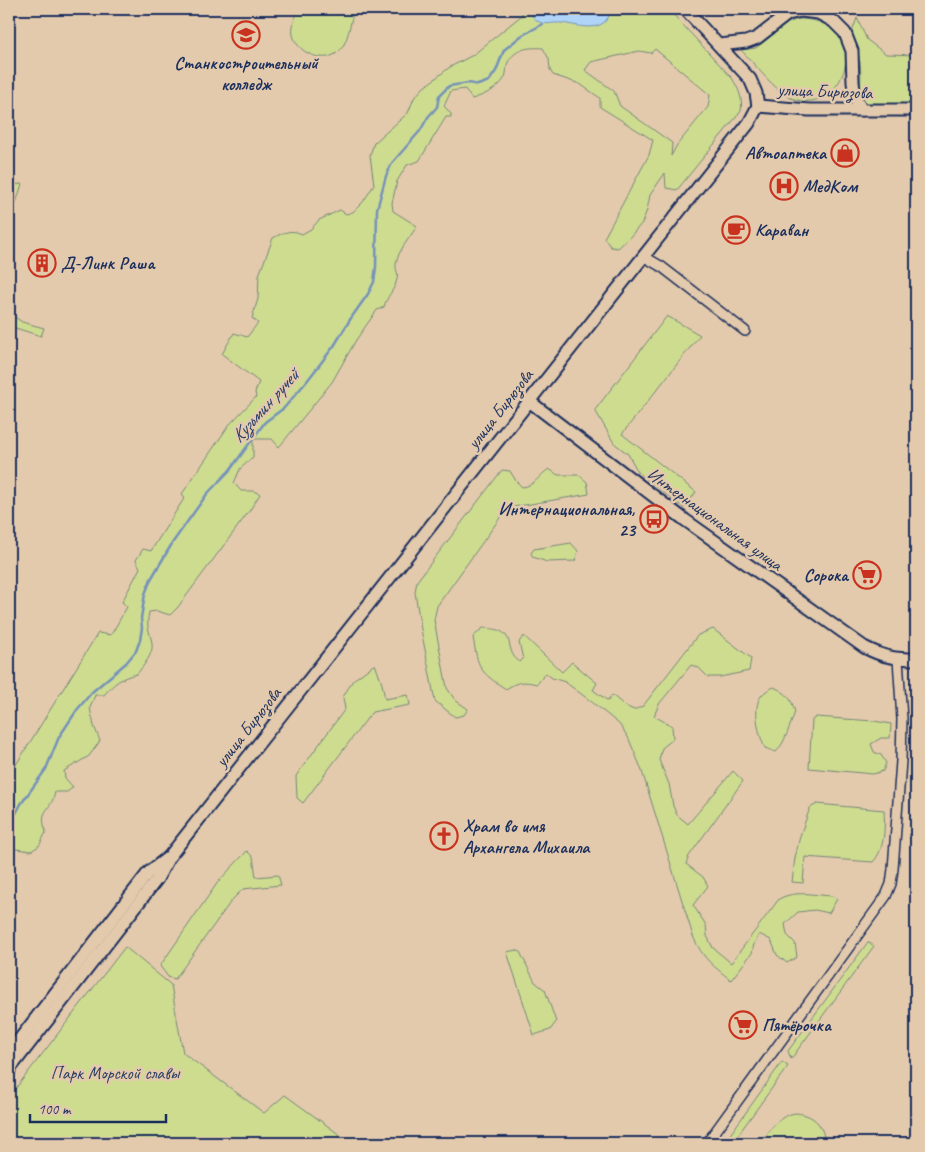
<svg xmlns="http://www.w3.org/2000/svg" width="925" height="1152" viewBox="0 0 925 1152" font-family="Caveat,sans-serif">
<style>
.green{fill:#cedc90;stroke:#748677;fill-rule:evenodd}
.water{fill:#afd4f8;stroke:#7492ba}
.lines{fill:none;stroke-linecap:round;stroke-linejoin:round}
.stream{stroke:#7492ba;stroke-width:2.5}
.minor-casing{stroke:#1b2f5e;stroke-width:12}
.major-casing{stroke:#1b2f5e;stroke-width:15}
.minor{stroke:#e4caac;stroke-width:9}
.major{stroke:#e4caac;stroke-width:11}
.labels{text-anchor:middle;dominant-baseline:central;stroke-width:5;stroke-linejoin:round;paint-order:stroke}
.poi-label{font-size:18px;font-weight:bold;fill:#1b2f5e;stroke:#e4caac;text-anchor:start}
.street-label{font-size:18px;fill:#1b2f5e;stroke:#e4caac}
.park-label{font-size:18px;fill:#2d4063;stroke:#e4caac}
.water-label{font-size:19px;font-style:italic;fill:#2a406d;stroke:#e4caac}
</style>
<rect width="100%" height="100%" fill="#e4caac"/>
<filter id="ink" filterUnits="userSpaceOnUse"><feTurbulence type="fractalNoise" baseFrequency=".02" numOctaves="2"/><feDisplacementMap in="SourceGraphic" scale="10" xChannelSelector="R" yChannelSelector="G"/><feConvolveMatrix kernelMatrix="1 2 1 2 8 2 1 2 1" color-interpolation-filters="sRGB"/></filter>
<g filter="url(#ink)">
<g class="green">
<path d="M298 9H354C351 20 349 36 343 46 331 67 298 56 293 35 291 27 296 16 298 9Z"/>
<path d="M522 9H668L732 78C739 90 743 98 741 111L677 190 666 188 665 173 650 195 647 210 642 223 628 239 618 248 611 247 604 238 649 155 653 140 600 107V98L580 84 553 75 550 70 549 59 543 48C529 47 516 48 508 62 506 66 507 73 505 77 499 89 484 95 472 99L465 89 451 91 444 106 451 114V117H446L419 161 407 165 397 181 392 203 393 211 417 226C410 238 398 250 396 264 395 269 399 274 397 279 395 290 386 297 384 307L377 310 356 340 332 382 279 447 272 439H253V457L240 469 234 483 241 491H253L260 494 250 510 178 607 170 615 157 611 149 612C146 629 149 628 152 643 154 654 143 666 137 674 122 677 114 683 104 695H95L90 708 94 726 100 741 89 756 64 771 65 778 73 787 67 792H55C51 813 38 808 46 832L39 846 31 851 16 849 9 854V776L98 633 111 635 127 607 122 602 140 568 136 560 143 549 151 551 185 497 182 494 229 425 256 397 255 392 259 382 222 354 234 333 247 337 258 323 252 318 258 299 259 275 273 238C284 232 291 229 302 234L311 229 319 220 340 210 346 214 353 212 363 202 374 185 370 155 374 143 408 113 414 98 423 88 450 67 473 55 522 15ZM655 49 710 95 708 107 677 145 671 156 672 143 620 106 614 91 585 70 591 62 639 51 651 53Z"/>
<path d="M857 18 867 40 886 54 916 55V115H872L860 101C860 77 865 59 850 38Z"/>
<path d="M799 19C877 20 846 120 791 98 775 91 754 63 741 50L756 48 787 23Z"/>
<polygon points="22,184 9,225 9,185"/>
<polygon points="9,313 22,322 44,328 41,336 9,326"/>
<polygon points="667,316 700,335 622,434 696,492 684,508 638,472 628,454 614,443 595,410"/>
<path d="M549 469 558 475H579L587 482 589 494 507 508 437 606 434 620 447 688 455 700 468 709 464 715 455 717 435 701 420 624 415 592 417 581 502 470 510 471 516 481 522 487C535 486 539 475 549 469Z"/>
<polygon points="571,543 578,551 575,561 547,562 533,557 531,553 534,549"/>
<path d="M483 628C521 629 501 650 520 662L523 659 519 642 524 636 562 672 572 662 597 683 593 690 608 701 612 695 625 706 634 710 643 706 698 635 713 629 751 658 749 671 720 677H708L699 668 691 665 659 704 654 716 672 726 673 739 662 748 659 760 669 784 673 806 677 815 688 824 733 771 743 781 689 856 686 864 703 877 708 886 693 905 706 925 707 936 713 948 731 963 779 899C795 890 814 895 832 896L837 899 829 913 815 910 798 912 785 924 787 935 795 943 797 957 787 963 777 955 771 940 759 934 754 944 752 953 731 980C712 965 703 959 693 936L641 768 628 737 619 724 592 702 565 682 552 678 546 673 537 684C524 681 518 681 506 689 479 672 478 668 473 637Z"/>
<polygon points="375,664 382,684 385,699 408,695 410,705 372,712 303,803 297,798 296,776 345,709 343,697 353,680"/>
<path d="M774 687C788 694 791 698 795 712 790 725 785 743 776 752L765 748C759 736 752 708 761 696 764 692 769 689 774 687Z"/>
<polygon points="816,717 874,721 891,724 890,738 881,738 871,744 874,752 881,755 886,763 883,771 873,774 809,768 812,720"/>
<path d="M817 804 884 810C885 827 885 849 873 862L805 857 803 883 792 882 795 858 800 836 810 808Z"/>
<polygon points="247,851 253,857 256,877 278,875 281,885 243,889 232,900 175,979 168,977 160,966 218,882"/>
<polygon points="868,942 874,946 791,1059 788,1051"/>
<polygon points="125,947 171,985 183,1053 264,1113 285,1095 340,1135 343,1143 9,1143 9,1097"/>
<polygon points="516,950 520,952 535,982 545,990 556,1022 550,1030 534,1035 507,952"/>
<polygon points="782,1062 788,1066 732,1143 724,1143"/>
<path d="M796 1113C815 1115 823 1125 825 1143H760C771 1130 778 1115 796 1113Z"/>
</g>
<path class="water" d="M532 9H611C606 36 578 25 561 23 548 22 543 28 532 16Z"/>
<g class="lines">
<polyline class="stream" points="9,834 13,819 21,804 46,769 59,737 77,710 92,692 126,663 136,651 140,640 142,628 141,618 145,594 151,579 173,542 207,494 230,470 265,422 284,408 307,381 334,346 351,318 368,294 374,282 376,267 377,209 386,176 392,163 420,131 428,117 437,107 439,96 449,86 469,83 478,85 489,81 496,71 504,50 521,36 543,24"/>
<g class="minor-casing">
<g id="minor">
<polyline points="643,256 662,267 745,331"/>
<polyline points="707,1143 886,896 891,884 893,869 901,761 902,719 898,659"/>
</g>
</g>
<g class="major-casing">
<g id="major">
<polyline points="685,9 750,79 756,93 758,106"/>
<polyline points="720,45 746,42 757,38 788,14 801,11 818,13 833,21 845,33 852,51 853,82 855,98 862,110"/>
<polyline points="758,106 809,110 916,110"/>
<path d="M529 401 685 520 864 647C883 657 895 659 916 659"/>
<polyline points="9,1053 148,873 166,859"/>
<polyline points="9,1070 157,879 169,857 749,123 758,106"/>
</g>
</g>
<use href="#minor" class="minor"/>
<use href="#major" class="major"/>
</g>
</g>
<defs>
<g id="university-ring" transform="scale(1.4375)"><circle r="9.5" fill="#e4caac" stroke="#c8321e" stroke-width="1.5"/><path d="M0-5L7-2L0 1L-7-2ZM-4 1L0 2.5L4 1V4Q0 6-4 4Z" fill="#c8321e"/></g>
<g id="shop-ring" transform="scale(1.4375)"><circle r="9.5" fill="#e4caac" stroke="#c8321e" stroke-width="1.5"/><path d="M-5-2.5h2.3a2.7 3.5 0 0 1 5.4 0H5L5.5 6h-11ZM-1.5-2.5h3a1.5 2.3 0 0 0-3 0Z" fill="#c8321e"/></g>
<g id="hospital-ring" transform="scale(1.4375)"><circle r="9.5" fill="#e4caac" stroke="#c8321e" stroke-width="1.5"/><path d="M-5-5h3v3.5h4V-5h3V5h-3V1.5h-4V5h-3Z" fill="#c8321e"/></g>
<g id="cafe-ring" transform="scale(1.4375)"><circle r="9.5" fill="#e4caac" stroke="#c8321e" stroke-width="1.5"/><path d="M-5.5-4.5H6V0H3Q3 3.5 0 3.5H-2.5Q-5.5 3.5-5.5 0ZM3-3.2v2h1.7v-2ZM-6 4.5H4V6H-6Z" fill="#c8321e"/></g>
<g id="building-ring" transform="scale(1.4375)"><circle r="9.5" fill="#e4caac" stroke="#c8321e" stroke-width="1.5"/><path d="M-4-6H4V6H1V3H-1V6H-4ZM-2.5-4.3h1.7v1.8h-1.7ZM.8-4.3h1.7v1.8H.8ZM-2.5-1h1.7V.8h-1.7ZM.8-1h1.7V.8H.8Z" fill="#c8321e"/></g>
<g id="bus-ring" transform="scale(1.4375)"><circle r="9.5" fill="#e4caac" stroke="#c8321e" stroke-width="1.5"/><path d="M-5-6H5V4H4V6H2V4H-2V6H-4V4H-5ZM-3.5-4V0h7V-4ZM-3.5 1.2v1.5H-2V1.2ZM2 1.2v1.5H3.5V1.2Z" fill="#c8321e"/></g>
<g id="supermarket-ring" transform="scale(1.4375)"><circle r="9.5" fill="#e4caac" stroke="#c8321e" stroke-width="1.5"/><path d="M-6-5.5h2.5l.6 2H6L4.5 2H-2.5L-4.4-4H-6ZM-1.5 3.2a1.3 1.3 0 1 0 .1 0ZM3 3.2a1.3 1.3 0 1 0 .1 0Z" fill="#c8321e"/></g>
<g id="church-ring" transform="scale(1.4375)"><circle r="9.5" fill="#e4caac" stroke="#c8321e" stroke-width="1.5"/><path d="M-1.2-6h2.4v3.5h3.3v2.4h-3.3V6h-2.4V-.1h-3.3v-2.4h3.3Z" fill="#c8321e"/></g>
</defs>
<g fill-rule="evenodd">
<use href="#university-ring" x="246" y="35"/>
<use href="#shop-ring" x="845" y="153"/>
<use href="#hospital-ring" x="784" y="186"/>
<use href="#cafe-ring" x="736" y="230"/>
<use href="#building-ring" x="42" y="263"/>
<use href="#bus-ring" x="654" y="519"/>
<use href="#supermarket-ring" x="867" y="575"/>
<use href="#church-ring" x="444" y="836"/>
<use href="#supermarket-ring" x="743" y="1025"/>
</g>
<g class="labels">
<g class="poi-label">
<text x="246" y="63" text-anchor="middle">Станкостроительный<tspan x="246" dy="21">колледж</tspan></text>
<text x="826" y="153" text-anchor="end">Автоаптека</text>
<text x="803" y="186">МедКом</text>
<text x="755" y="230">Караван</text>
<text x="61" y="263">Д-Линк Раша</text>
<text x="635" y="509" text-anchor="end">Интернациональная,<tspan x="635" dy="21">23</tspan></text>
<text x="848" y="575" text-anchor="end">Сорока</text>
<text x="463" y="826">Храм во имя<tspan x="463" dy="21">Архангела Михаила</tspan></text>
<text x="762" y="1025">Пятёрочка</text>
</g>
<g class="street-label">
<text transform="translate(825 91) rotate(2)">улица Бирюзова</text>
<text transform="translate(500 409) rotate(-52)">улица Бирюзова</text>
<text transform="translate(715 519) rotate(36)">Интернациональная улица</text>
<text transform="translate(248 727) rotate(-52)">улица Бирюзова</text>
</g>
<g class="park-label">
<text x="115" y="1073">Парк Морской славы</text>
</g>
<g class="water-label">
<text transform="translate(265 406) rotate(-48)">Кузьмин ручей</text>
</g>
</g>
<rect width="925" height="1152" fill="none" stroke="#e4caac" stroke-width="30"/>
<rect x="15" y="15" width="895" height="1122" fill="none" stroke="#1b2f5e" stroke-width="2" filter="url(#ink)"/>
<path d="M30 1114v8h136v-8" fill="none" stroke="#1b2f5e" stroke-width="2.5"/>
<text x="38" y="1114" font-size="15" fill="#1b2f5e" stroke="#e4caac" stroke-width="4" paint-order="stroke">100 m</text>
</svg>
